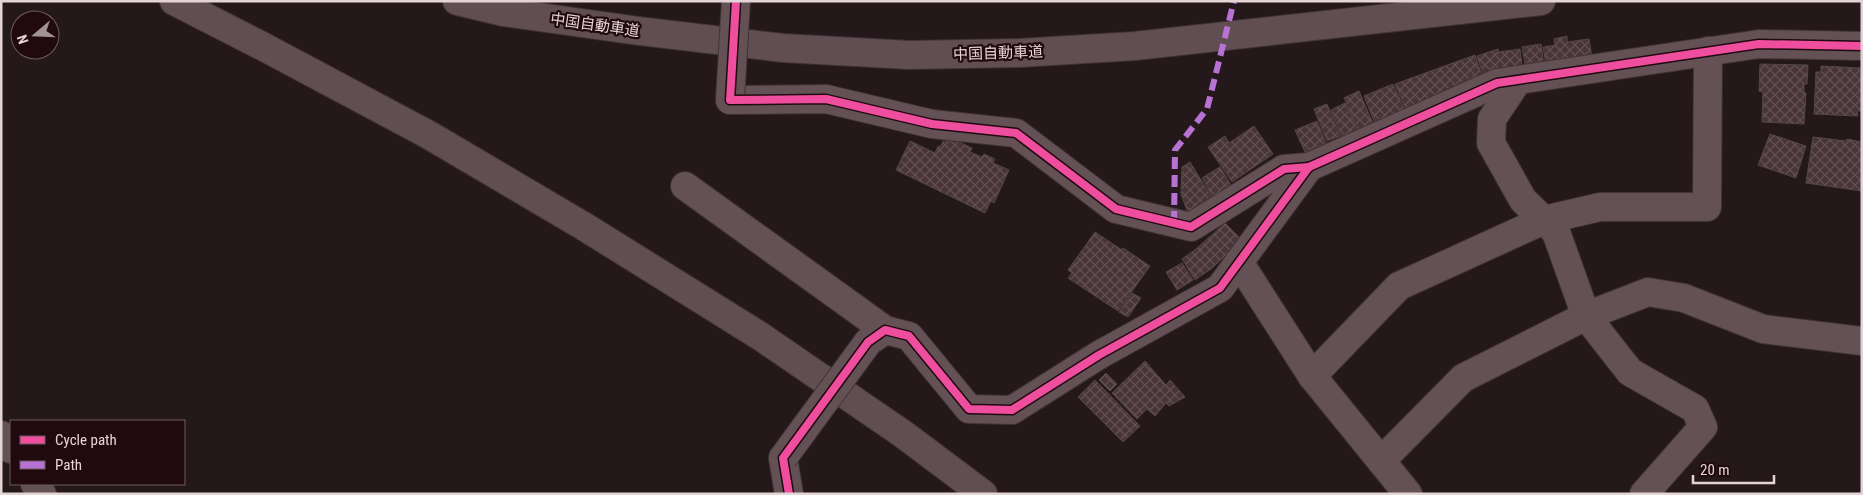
<svg xmlns="http://www.w3.org/2000/svg" width="1863" height="495" viewBox="0 0 1863 495" font-family="'Roboto Condensed','Noto Sans JP',sans-serif">
<style>
.building{fill:url(#building-cross-hatch);stroke:#524649}
.lines{fill:none;stroke-linecap:round;stroke-linejoin:round}
.minor-casing{stroke:#3f3336;stroke-width:30}
.highway-casing{stroke:#3f3336;stroke-width:30}
.minor{stroke:#635155;stroke-width:28}
.highway{stroke:#614e52;stroke-width:28}
.minor-bridge-casing{stroke:#3f3336;stroke-width:30;stroke-linecap:butt}
.minor-bridge{stroke:#635155;stroke-width:28}
.quiet{stroke:#b673d3;stroke-width:6;stroke-dasharray:12 6;stroke-linecap:butt}
.cycleway-casing{stroke:#200a0f;stroke-width:11}
.cycleway{stroke:#ef4d9e;stroke-width:8}
.labels{text-anchor:middle;dominant-baseline:central;stroke-width:4.5;stroke-linejoin:round;paint-order:stroke}
.street-label{font-size:15px;fill:#e5d4d6;stroke:#200a0f}
</style>
<defs>
<pattern id="building-cross-hatch" width="8" height="8" patternUnits="userSpaceOnUse" patternTransform="scale(1.25)"><rect width="8" height="8" fill="#483439"/><path d="M0 0l8 8M0 8l8-8" fill="none" stroke="#625055"/></pattern>
</defs>
<rect width="100%" height="100%" fill="#25181b"/>
<g class="building">
<polygon points="1567,36 1567,42 1589,39 1592,58 1546,65 1543,47 1555,45 1554,39"/>
<polygon points="1541,44 1544,66 1526,69 1522,47"/>
<polygon points="1498,49 1499,52 1520,49 1522,65 1485,80 1477,56"/>
<polygon points="1475,55 1483,79 1407,112 1395,84"/>
<polygon points="1760,64 1808,65 1807,84 1804,84 1804,92 1806,93 1804,124 1762,122 1763,92 1759,91"/>
<polygon points="1821,66 1860,68 1860,78 1862,78 1862,111 1857,111 1858,116 1814,114 1816,72 1821,72"/>
<polygon points="1393,84 1406,113 1376,126 1364,96"/>
<polygon points="1359,91 1374,126 1360,133 1344,98"/>
<polygon points="1345,103 1359,133 1343,140 1331,110"/>
<polygon points="1327,104 1340,136 1327,141 1314,109"/>
<polygon points="1317,121 1326,143 1305,152 1295,130"/>
<polygon points="1254,126 1273,154 1232,182 1208,147 1225,136 1229,143"/>
<polygon points="1770,134 1806,146 1796,178 1758,165"/>
<polygon points="946,136 972,148 970,152 982,157 984,154 995,159 993,163 1009,170 994,203 991,201 985,213 896,170 910,141 935,153 938,146 940,147"/>
<polygon points="1813,137 1846,141 1847,139 1862,142 1862,191 1806,183"/>
<polygon points="1190,162 1215,203 1189,216 1181,194 1182,167"/>
<polygon points="1220,167 1236,193 1217,205 1202,178"/>
<polygon points="1225,223 1239,237 1227,254 1211,269 1195,280 1182,259 1196,249"/>
<polygon points="1095,232 1122,250 1123,248 1150,266 1118,311 1068,278 1072,273 1068,270"/>
<polygon points="1182,263 1193,280 1177,290 1166,272"/>
<polygon points="1132,293 1141,298 1128,317 1119,312"/>
<polygon points="1145,361 1166,385 1170,380 1185,397 1169,406 1166,403 1155,416 1147,409 1137,419 1112,393"/>
<polygon points="1106,373 1117,384 1110,391 1099,380"/>
<polygon points="1095,380 1140,426 1123,442 1078,397"/>
</g>
<g class="lines">
<g class="minor-casing">
<g id="minor">
<polyline points="1518,80 1492,119 1491,143 1523,200 1556,232 1586,316 1630,372 1695,409 1703,427 1644,494"/>
<polyline points="730,100 826,99 932,124 1016,133 1116,209 1191,227 1284,169 1309,167"/>
<polyline points="685,186 885,330"/>
<polyline points="1239,262 1312,376 1408,494"/>
<polyline points="868,342 885,330 909,336 969,409 1012,410 1099,355 1220,288 1309,167 1497,83 1759,44 1862,46"/>
<polyline points="1312,376 1399,286 1544,220 1600,207 1707,207 1708,51"/>
<polyline points="1,435 11,449"/>
<polyline points="783,458 789,494"/>
<polyline points="1381,461 1463,378 1586,316 1648,292 1684,298 1763,329 1862,341"/>
<polyline points="35,484 42,494"/>
</g>
</g>
<g class="highway-casing">
<g id="highway">
<polyline points="174,1 264,47 429,135 585,227 760,336 903,434 983,494"/>
<polyline points="457,1 503,12 639,31 783,48 909,55 1019,53 1135,46 1541,1"/>
</g>
</g>
<use href="#minor" class="minor"/>
<use href="#highway" class="highway"/>
<g class="minor-bridge-casing">
<g id="minor-bridge">
<polyline points="730,100 736,1"/>
<polyline points="783,458 868,342"/>
</g>
</g>
<use href="#minor-bridge" class="minor-bridge"/>
<polyline class="quiet" points="1174,223 1175,150 1207,109 1234,1"/>
<g class="cycleway-casing">
<g id="cycleway">
<polyline points="736,1 730,100 826,99 932,124 1016,133 1116,209 1191,227 1284,169 1309,167"/>
<polyline points="789,494 783,458 868,342 885,330 909,336 969,409 1012,410 1099,355 1220,288 1309,167 1497,83 1759,44 1862,46"/>
</g>
</g>
<use href="#cycleway" class="cycleway"/>
</g>
<g class="labels">
<g class="street-label">
<text transform="translate(595 25) rotate(8)">中国自動車道</text>
<text transform="translate(998 53) rotate(-2)">中国自動車道</text>
</g>
</g>
<rect width="1863" height="495" fill="none" stroke="#e5d4d6" stroke-width="5"/>
<rect x="10" y="420" width="175" height="65" fill="#200a0f" stroke="#6f5b5f"/>
<rect x="20" y="436" width="25" height="8" fill="#ef4d9e" stroke="#6f5b5f"/>
<text x="55" y="445" font-size="15" fill="#e5d4d6">Cycle path</text>
<rect x="20" y="461" width="25" height="8" fill="#b673d3" stroke="#6f5b5f"/>
<text x="55" y="470" font-size="15" fill="#e5d4d6">Path</text>
<g transform="translate(35 35) rotate(251)"><circle r="24" fill="#200a0f" stroke="#6f5b5f"/>
<path d="M0-4L9 19L0 12L-9 19Z" fill="#a29295"/>
<text y="-8" font-size="14" font-weight="bold" text-anchor="middle" fill="#e5d4d6">N</text>
</g>
<path d="M1693 475v8h81v-8" fill="none" stroke="#e5d4d6" stroke-width="2.5"/>
<text x="1700" y="475" font-size="15" fill="#e5d4d6" stroke="#200a0f" stroke-width="4" paint-order="stroke">20 m</text>
</svg>
